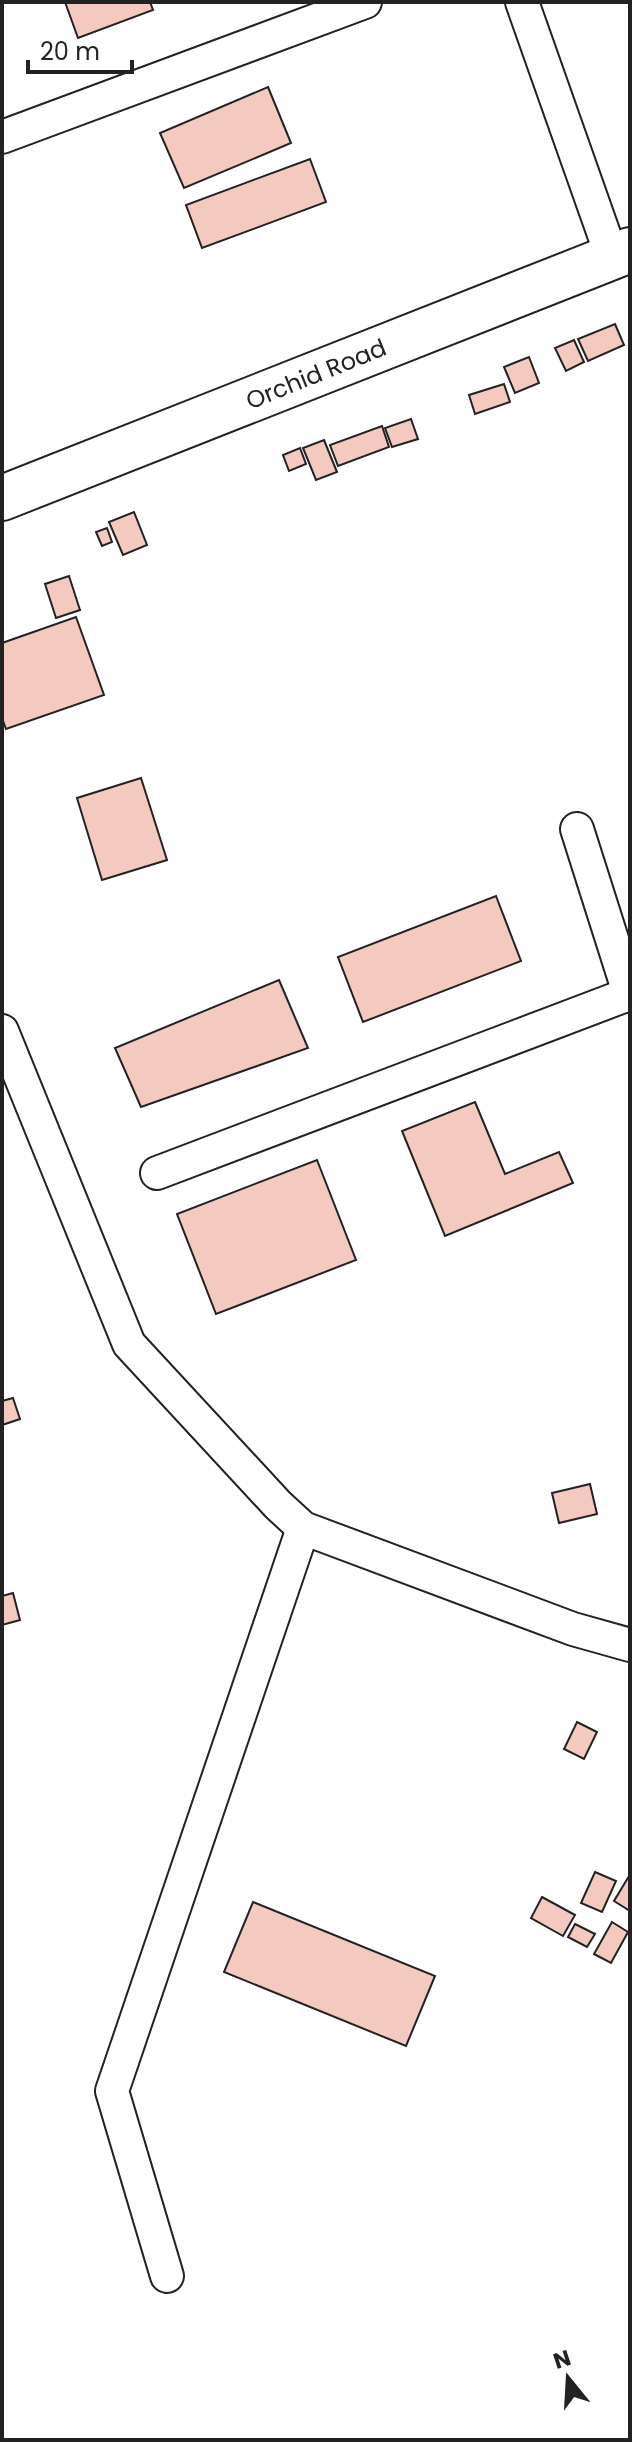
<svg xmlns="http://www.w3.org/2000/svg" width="632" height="2442" viewBox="0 0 632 2442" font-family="Poppins,sans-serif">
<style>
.building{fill:#f3c9c0;stroke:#222;stroke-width:2}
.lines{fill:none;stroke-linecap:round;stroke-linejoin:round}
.minor-casing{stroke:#222;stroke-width:36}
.primary-casing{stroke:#222;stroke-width:48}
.minor{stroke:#fff;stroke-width:32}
.primary{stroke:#fff;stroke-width:44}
.labels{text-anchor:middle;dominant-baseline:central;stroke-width:6;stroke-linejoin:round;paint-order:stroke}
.street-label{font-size:24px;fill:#222;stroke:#fff}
</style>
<rect width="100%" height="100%" fill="#fff"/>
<g class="building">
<polygon points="65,2 150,2 153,10 78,38"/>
<polygon points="268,87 291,143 184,188 160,133"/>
<polygon points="310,159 326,202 202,248 186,205"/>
<polygon points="615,324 624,345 588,361 578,339"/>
<polygon points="574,340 584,362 566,371 555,348"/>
<polygon points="529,357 539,383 515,393 504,367"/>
<polygon points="504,384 510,402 475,414 469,395"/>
<polygon points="411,419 418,439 392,447 385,428"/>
<polygon points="382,426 389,447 338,466 330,445"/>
<polygon points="324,440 337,472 316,480 303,448"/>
<polygon points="300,448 306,464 289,471 283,455"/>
<polygon points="134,512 147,545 123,555 109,522"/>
<polygon points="107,528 112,542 102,546 96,532"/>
<polygon points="69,576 80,610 56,618 45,584"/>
<polygon points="76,617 104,695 6,729 2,718 2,643"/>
<polygon points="141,778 167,860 102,880 77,798"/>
<polygon points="496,896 521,961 363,1022 338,957"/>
<polygon points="279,980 308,1048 141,1107 115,1048"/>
<polygon points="475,1102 505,1174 559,1152 573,1183 445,1236 402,1131"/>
<polygon points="317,1160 356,1260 216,1314 177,1214"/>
<polygon points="13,1398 20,1419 2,1425 2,1401"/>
<polygon points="590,1484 597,1514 559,1523 552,1493"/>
<polygon points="13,1593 20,1620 2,1625 2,1596"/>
<polygon points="577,1722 597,1732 584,1759 564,1749"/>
<polygon points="595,1872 616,1881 602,1912 581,1903"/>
<polygon points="629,1876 630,1877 630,1911 614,1901"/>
<polygon points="542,1897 575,1915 563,1936 531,1918"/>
<polygon points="253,1902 435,1976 406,2046 224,1972"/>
<polygon points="612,1922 628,1932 611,1963 594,1954"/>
<polygon points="575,1924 595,1934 587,1947 568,1937"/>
</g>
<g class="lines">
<g class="minor-casing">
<g id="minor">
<polyline points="522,2 612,257"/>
<polyline points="2,137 365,2"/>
<polyline points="577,829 630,996"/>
<polyline points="2,1031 129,1344 278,1505 303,1528 573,1629 630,1645"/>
<polyline points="157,1173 629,994"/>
<polyline points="167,2276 112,2091 303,1528"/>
</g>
</g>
<g class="primary-casing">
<polyline id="primary" points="2,498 630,250"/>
</g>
<use href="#minor" class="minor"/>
<use href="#primary" class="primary"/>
</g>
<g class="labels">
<g class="street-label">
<text transform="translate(316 374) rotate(-22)">Orchid Road</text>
</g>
</g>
<rect width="632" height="2442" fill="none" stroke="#222222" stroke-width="8"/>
<g transform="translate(568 2378) rotate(342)" stroke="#ffffff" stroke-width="6" paint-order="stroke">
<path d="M0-6L14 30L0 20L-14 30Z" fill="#222222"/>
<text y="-12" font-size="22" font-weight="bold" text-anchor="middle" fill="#222222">N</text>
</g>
<path d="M28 60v12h104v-12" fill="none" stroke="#222222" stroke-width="4"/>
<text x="40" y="60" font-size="24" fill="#222222" stroke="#ffffff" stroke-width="6" paint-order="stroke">20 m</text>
</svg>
